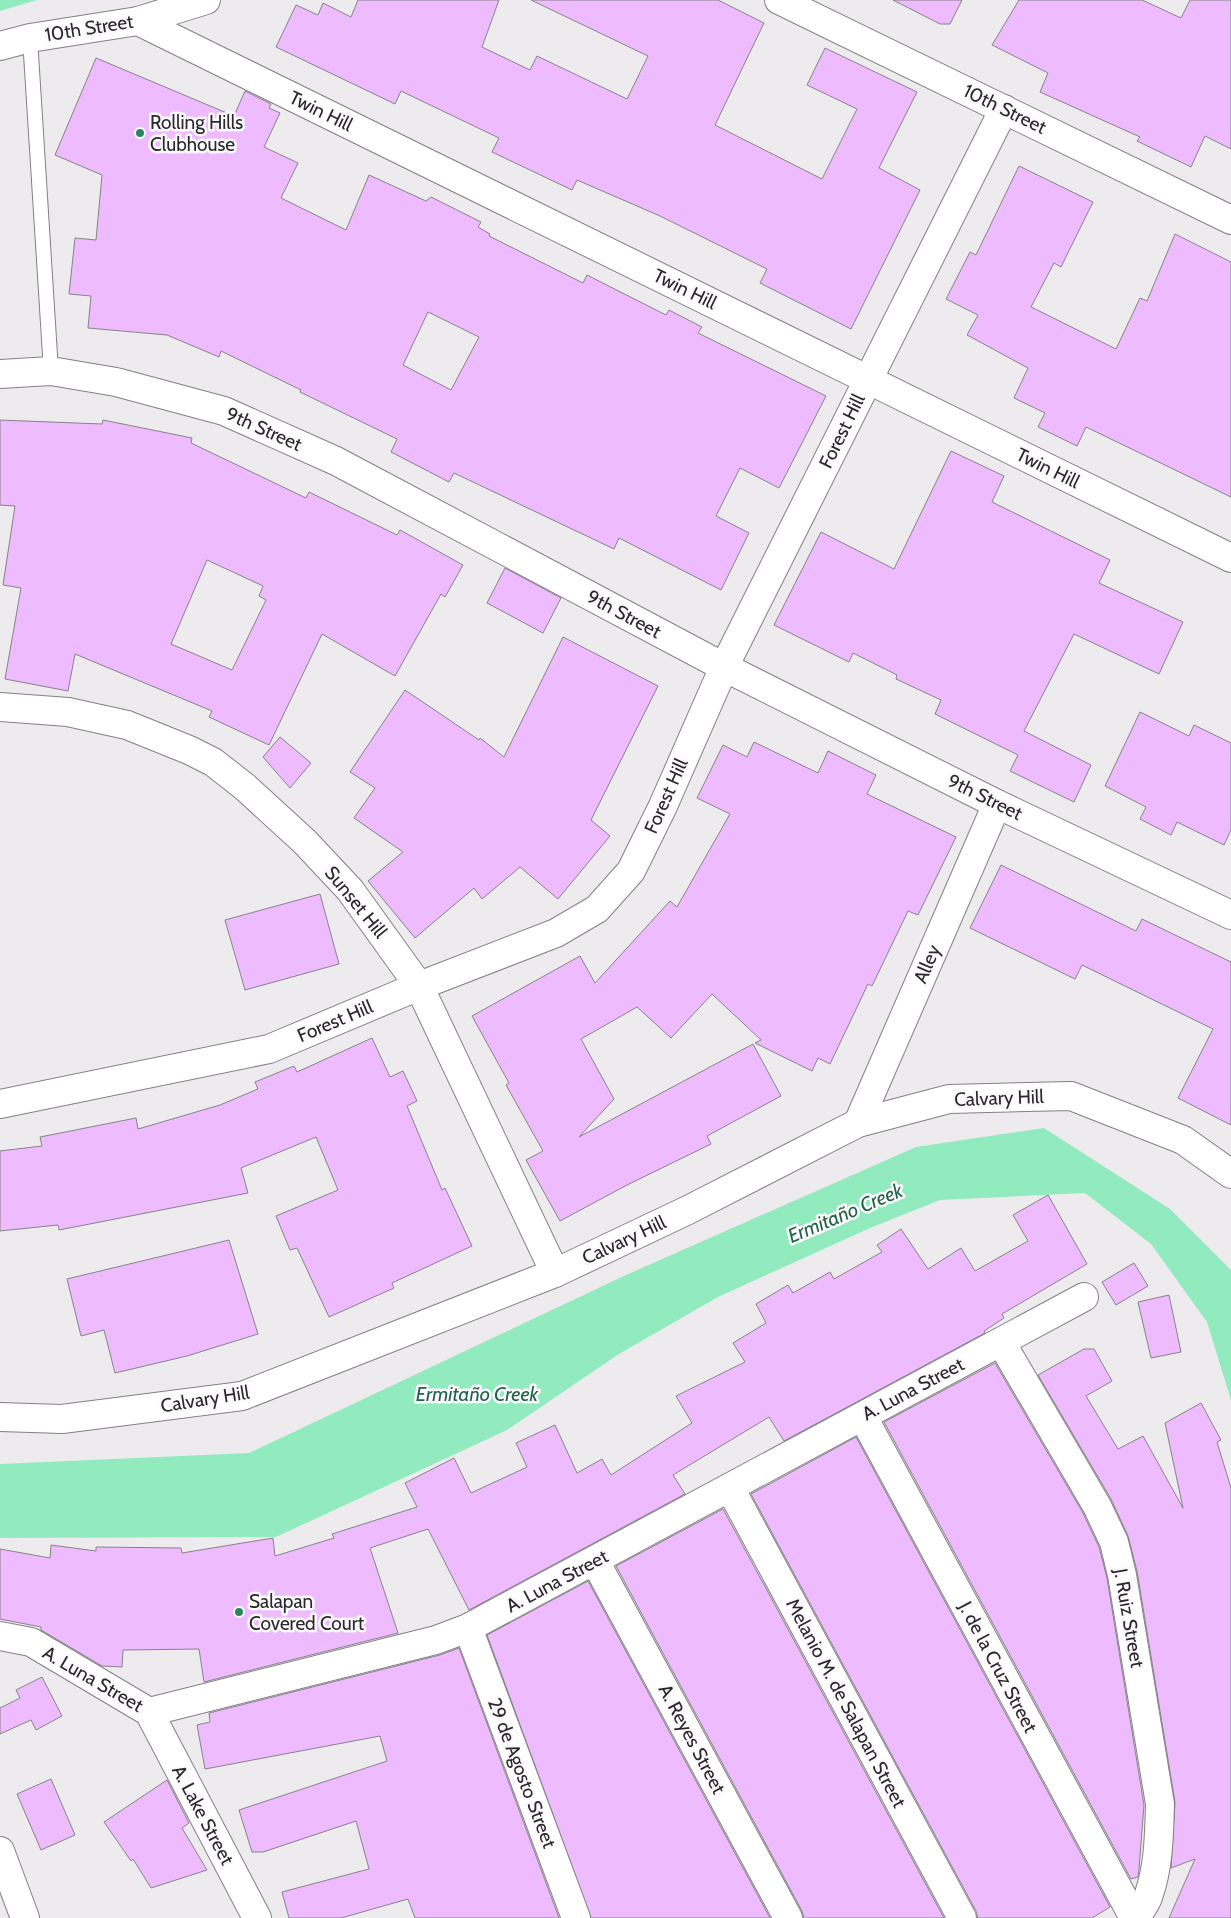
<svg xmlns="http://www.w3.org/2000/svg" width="1231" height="1918" viewBox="0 0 1231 1918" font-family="Cabin,sans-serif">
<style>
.water{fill:#92ebbe}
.building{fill:#efbbff;stroke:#868487;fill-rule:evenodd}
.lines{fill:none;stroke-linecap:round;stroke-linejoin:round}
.lane-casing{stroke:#838083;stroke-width:16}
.street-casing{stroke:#838083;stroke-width:30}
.lane{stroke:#fff;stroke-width:14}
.street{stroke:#fff;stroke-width:28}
.poi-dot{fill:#28875e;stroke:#fcf9fd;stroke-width:2}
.labels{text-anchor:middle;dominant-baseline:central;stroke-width:5;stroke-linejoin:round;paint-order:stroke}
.street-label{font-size:19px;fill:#292829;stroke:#fcf9fd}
.poi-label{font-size:19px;fill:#292829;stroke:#fcf9fd;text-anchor:start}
.water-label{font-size:20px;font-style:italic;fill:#216346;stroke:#fcf9fd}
</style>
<rect width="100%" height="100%" fill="#eeebef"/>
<g class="water">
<polygon points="0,0 37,0 0,11"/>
<polygon points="1044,1128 1170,1209 1231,1270 1231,1400 1207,1322 1151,1244 1085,1193 940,1200 870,1228 718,1297 619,1354 507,1430 276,1537 0,1538 0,1464 249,1453 626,1275 916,1147"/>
</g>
<g class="building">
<polygon points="358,0 499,0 482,47 530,70 537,56 627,99 648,56 531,0 718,0 764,23 715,125 822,179 857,109 807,85 825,48 917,92 879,168 920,190 851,329 760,283 767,269 660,216 577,180 572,190 492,152 499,138 401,91 395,104 276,47 296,5 318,15 323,3 351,17"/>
<polygon points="893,0 962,0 950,24 940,24"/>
<polygon points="1019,0 1142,0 1181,18 1190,0 1231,0 1231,149 1205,136 1191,167 1137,141 1140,137 1040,92 1048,73 992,45"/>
<path d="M96 58 234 116 245 91 271 104 269 108 280 113 264 147 298 163 281 198 346 230 369 175 426 201 431 197 481 222 478 227 490 234 489 236 583 283 587 275 666 315 669 310 702 327 698 333 826 396 779 488 740 468 716 516 749 533 721 590 619 538 614 549 454 473 449 482 391 452 397 439 300 392 301 390 221 351 219 357 167 335 88 328 91 296 69 294 75 238 96 240 102 175 55 155ZM428 312 479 337 451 390 403 365Z"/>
<polygon points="1019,166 1093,202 1061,267 1054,263 1031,307 1116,349 1140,298 1147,301 1175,234 1231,262 1231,497 1086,427 1077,446 1038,427 1045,413 1014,398 1028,368 967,335 978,315 946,299 970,252 976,255"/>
<path d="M0 420 102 424 103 420 192 438 191 443 306 498 309 492 397 535 400 530 463 565 445 597 441 594 395 676 322 634 269 745 209 717 212 711 75 654 68 691 5 679 21 588 3 585 15 506 0 505ZM207 560 263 586 259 596 266 600 232 670 171 644Z"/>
<polygon points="951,451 1004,476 992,502 1110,560 1099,583 1183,622 1159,674 1074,634 1024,731 1091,765 1074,802 1010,771 1018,755 935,714 941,700 896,679 897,675 853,653 849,662 774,625 821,532 894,569"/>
<polygon points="505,568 561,598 543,633 487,603"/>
<polygon points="563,637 658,686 591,820 610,836 558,899 520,867 482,899 474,888 415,938 368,881 403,852 354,818 375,788 350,772 405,690 479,740 480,738 504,757"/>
<polygon points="1140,712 1189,736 1194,725 1231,743 1231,830 1224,845 1177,822 1171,835 1140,819 1146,807 1105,786"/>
<polygon points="280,737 311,763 290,788 263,757"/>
<polygon points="754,742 818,773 828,751 876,775 867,794 956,837 918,915 908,911 872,986 868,984 830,1064 818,1058 812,1071 755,1043 761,1040 712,994 671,1038 637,1007 581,1039 614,1099 579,1137 753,1044 781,1096 707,1136 711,1144 627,1185 560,1221 526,1160 543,1151 506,1085 509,1083 472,1016 580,956 595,983 670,901 677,907 730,814 697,798 723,745 747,757"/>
<polygon points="1001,865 1136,931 1142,919 1231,962 1231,1125 1178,1098 1213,1029 1082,965 1075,979 970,928"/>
<polygon points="320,894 339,964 245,990 225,920"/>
<polygon points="372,1038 390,1077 403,1071 417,1101 407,1106 442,1190 445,1188 472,1246 392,1283 394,1288 329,1317 297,1248 290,1250 276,1216 338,1190 316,1137 241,1168 248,1193 59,1230 58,1225 0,1231 0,1151 42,1146 40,1137 136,1118 138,1129 220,1105 258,1089 255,1082 294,1066 297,1072"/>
<polygon points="1048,1195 1087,1264 1002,1314 1004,1318 984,1331 985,1333 784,1441 769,1417 673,1475 685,1494 469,1610 428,1529 370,1548 398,1633 204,1682 199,1649 123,1650 122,1667 102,1666 41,1630 41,1627 0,1619 0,1549 50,1558 51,1545 96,1551 96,1547 181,1548 182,1553 273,1538 275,1556 334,1538 332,1534 417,1507 405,1483 454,1458 471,1493 527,1467 516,1443 555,1425 577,1473 602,1459 611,1475 692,1423 676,1396 745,1362 733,1343 766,1323 756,1304 788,1285 793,1293 830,1272 834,1279 882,1252 877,1245 901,1229 928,1269 961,1248 975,1271 1028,1241 1013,1215"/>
<polygon points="229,1240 258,1334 187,1356 115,1373 104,1330 81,1336 67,1279"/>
<polygon points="1134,1263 1148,1286 1116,1305 1102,1282"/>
<polygon points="1169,1295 1181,1352 1151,1358 1138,1302"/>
<polygon points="1084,1349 1094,1349 1112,1381 1086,1396 1118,1449 1143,1436 1183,1508 1165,1423 1201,1403 1221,1440 1217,1442 1231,1488 1231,1918 1169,1918 1195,1859 1171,1868 1175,1802 1137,1571 1128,1536 1111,1499 1038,1375"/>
<polygon points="995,1363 1083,1513 1099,1547 1107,1578 1144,1805 1139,1869 1138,1877 1131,1879 884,1422"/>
<polygon points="856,1437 1110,1907 1092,1918 978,1918 976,1911 751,1494"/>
<polygon points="723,1509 944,1918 804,1918 802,1911 616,1566"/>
<polygon points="588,1581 770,1918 591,1918 487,1635"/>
<polygon points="459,1648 559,1918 415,1918 408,1899 341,1918 289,1918 282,1892 369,1869 356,1821 263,1852 252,1852 239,1810 387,1761 380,1736 205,1769 197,1725 210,1722 209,1713 440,1655"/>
<polygon points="42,1677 62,1716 36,1730 31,1720 0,1734 0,1708 20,1698 16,1690"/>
<polygon points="51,1779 75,1835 41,1850 17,1794"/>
<polygon points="167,1780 189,1823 182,1828 207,1870 151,1888 133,1859 131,1861 104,1822"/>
</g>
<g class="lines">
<g class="lane-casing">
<polyline id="lane" points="30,38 51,371"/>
</g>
<g class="street-casing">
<g id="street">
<polyline points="779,0 1231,220"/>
<polyline points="138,21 1231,558"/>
<polyline points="0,46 30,38 138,21 206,0"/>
<polyline points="0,374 51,371 116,382 224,411 336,461 724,667 997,804 1231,915"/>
<polyline points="0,707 68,712 127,725 189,750 213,762 245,787 305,842 350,890 419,986 555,1273"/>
<polyline points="0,1104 269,1049 419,986 556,933 597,909 631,871 663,806 724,667 1004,109"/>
<polyline points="858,1123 997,804"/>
<path d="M1001 1342 1097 1506 1114 1542 1122 1575 1160 1804C1159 1834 1159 1865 1149 1894 1147 1903 1140 1911 1135 1918"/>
<polyline points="0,1417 62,1419 242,1396 555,1273 688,1210 858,1123 949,1099 1071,1096 1183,1140 1231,1174"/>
<polyline points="863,1417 1134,1918"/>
<polyline points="730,1488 962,1918"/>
<polyline points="595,1561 788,1918"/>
<polyline points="468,1628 576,1918"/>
<polyline points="0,1636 31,1642 149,1712 436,1640 468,1628 1084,1297"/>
<polyline points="149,1712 257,1918"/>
<polyline points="0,1851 25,1918"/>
</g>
</g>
<use href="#lane" class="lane"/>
<use href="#street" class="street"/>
</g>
<g class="poi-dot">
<circle cx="140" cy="133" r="5"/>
<circle cx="239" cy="1612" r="5"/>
</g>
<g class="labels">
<g class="street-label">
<text transform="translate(89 28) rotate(-9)">10th Street</text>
<text transform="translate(1005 109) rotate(26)">10th Street</text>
<text transform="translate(321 111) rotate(26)">Twin Hill</text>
<text transform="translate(685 289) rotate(26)">Twin Hill</text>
<text transform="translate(264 429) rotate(24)">9th Street</text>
<text transform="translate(842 431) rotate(-64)">Forest Hill</text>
<text transform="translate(1048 468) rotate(26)">Twin Hill</text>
<text transform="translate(624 614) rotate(28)">9th Street</text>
<text transform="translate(666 796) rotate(-66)">Forest Hill</text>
<text transform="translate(985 797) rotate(26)">9th Street</text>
<text transform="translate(356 902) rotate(51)">Sunset Hill</text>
<text transform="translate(927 964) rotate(-67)">Alley</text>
<text transform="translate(335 1021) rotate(-23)">Forest Hill</text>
<text transform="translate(999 1098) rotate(-2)">Calvary Hill</text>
<text transform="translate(624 1240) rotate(-25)">Calvary Hill</text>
<text transform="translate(913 1389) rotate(-28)">A. Luna Street</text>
<text transform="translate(205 1399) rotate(-9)">Calvary Hill</text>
<text transform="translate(557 1581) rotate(-28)">A. Luna Street</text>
<text transform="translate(1129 1618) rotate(80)">J. Ruiz Street</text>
<text transform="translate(998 1667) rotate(62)">J. de la Cruz Street</text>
<text transform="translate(93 1679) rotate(30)">A. Luna Street</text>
<text transform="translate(846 1703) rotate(62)">Melanio M. de Salapan Street</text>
<text transform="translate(692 1739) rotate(62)">A. Reyes Street</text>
<text transform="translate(522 1773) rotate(69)">29 de Agosto Street</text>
<text transform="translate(203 1815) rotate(62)">A. Lake Street</text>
</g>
<g class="poi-label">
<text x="150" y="122">Rolling Hills<tspan x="150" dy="22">Clubhouse</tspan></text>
<text x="249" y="1601">Salapan<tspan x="249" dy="22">Covered Court</tspan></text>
</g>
<g class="water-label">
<text transform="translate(845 1213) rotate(-23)">Ermitaño Creek</text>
<text x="477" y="1394">Ermitaño Creek</text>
</g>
</g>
</svg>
